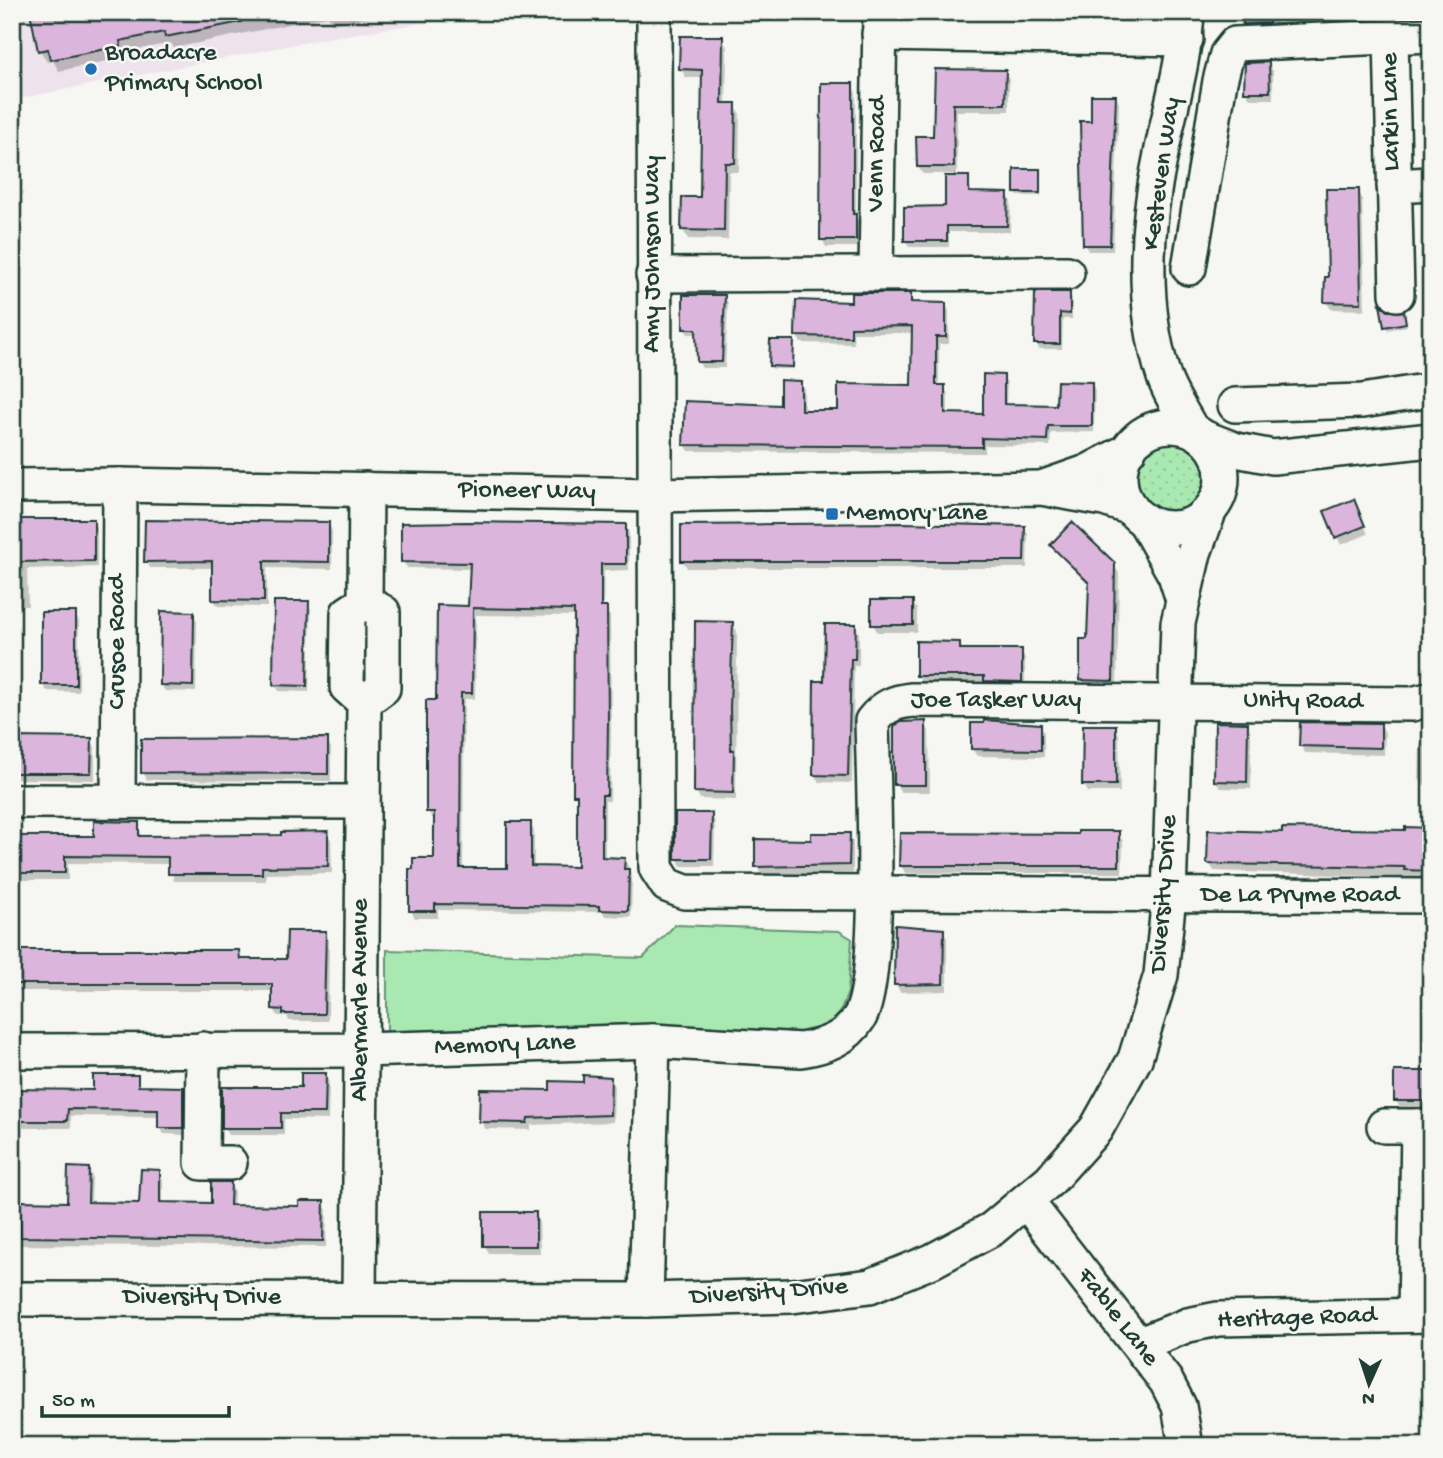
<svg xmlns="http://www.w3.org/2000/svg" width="1443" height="1458" viewBox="0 0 1443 1458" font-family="'Gochi Hand',sans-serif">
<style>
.built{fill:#eee2ec}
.grass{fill:url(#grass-dots);stroke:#649372;stroke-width:2}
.park{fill:#a9e9b1;stroke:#649372;stroke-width:2}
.shadow{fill:#0003;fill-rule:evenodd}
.building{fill:#dcb5dd;stroke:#1f3d34;stroke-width:2;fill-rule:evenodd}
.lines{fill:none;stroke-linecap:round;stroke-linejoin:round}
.minor-casing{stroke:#1f3d34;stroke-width:38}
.minor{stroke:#f6f6f2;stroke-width:33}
.poi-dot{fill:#1f6fb2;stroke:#f6f6f2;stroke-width:2.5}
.labels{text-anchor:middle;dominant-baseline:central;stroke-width:5;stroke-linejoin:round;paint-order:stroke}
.poi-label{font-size:26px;fill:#1f3d34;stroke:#f6f6f2;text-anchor:start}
.street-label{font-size:26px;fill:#1f3d34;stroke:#f6f6f2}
</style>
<defs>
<pattern id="grass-dots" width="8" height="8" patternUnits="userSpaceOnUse" patternTransform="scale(1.75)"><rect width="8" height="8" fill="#a9e9b1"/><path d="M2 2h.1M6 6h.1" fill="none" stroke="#91c999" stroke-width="1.8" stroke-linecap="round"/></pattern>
</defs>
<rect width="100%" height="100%" fill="#f6f6f2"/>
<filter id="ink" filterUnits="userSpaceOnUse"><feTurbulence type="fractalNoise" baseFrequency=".0143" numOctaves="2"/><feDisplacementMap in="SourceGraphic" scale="14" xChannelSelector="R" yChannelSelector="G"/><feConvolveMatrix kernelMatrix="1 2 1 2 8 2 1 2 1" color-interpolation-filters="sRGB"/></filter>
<g filter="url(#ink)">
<polygon class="built" points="12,12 493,12 327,38 12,100"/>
<circle class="grass" cx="1172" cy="474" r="38"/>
<polygon class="park" points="675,925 839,931 852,939 848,992 842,1008 832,1023 796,1038 701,1027 620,1024 543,1034 387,1038 387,950 643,958"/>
<g class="shadow">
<polygon points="32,12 380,12 380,15 332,24 328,16 174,48 171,43 125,52 126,57 59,71 53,61 47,62 40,50"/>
<polygon points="814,12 850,12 850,17 817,18"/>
<polygon points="909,12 942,12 942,13 909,14"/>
<polygon points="1237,12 1276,12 1277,28 1242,29"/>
<polygon points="721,38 727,47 726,105 735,105 740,114 739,172 729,172 728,240 688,239 683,230 702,199 703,78 686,78 681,69"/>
<polygon points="1268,63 1273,71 1273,99 1250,99 1246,91"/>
<polygon points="937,71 1005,72 1009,79 1009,111 957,111 957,174 923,174 918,167 935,137"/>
<polygon points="852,85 856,93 856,217 860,223 859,247 826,247 822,239"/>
<polygon points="1115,96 1119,103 1113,251 1088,251 1085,244 1093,123"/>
<polygon points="1016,171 1039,171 1041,196 1017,196"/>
<polygon points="968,178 972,193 1007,194 1011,201 1010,232 949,232 949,247 909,247 906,241 947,208"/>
<polygon points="1358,190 1362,198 1365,310 1331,309 1326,302 1330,278"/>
<polygon points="1428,260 1431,260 1431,295 1427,289"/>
<polygon points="1069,293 1072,299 1072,319 1063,319 1062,349 1039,349 1036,343"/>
<polygon points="910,295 914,304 945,304 949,311 949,344 939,344 939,387 944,387 948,394 948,415 985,416 1003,376 1007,383 1006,406 1058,407 1091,383 1095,390 1094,432 1051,433 1050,446 985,445 985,453 689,451 685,445 782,407 800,382 804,389 804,411 840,412 913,387 914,333 853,333 854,344 801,343 797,336 853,304"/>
<polygon points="724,297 728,303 725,368 702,368 698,362 698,334 688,334 684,328"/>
<polygon points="1388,313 1403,313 1407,326 1387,330"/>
<polygon points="793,342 794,369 773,369 771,366"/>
<polygon points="1357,508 1368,534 1341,545 1326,512"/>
<polygon points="12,520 93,521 97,528 97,567 27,569 28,606 12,606"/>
<polygon points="328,523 332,531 332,569 267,568 267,607 218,606 213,599 214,568 150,568 146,561"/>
<path d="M625 525 629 532V570L604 571 603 609 610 616 611 730 610 801H605V859L624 860 628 866 632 878 631 917 605 916 603 912 438 910V918H415L411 911 436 860V818H432L428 811 438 702 470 608 471 569 407 568 403 561ZM476 615 576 616 579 868H534V831L530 824 508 870H463L464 699H475Z"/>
<polygon points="1024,528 1028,535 1027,568 687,568 683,561"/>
<polygon points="1052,545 1113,564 1119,573 1117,689 1087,688 1082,680 1089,641 1090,587"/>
<polygon points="912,602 917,609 917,632 877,632 873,624"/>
<polygon points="308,603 311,609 309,692 279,691 275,685"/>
<polygon points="75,614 79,621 79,692 47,691 43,685"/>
<polygon points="193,614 197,621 196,692 165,691 161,685"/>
<polygon points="732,623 737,631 736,800 700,799 696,791"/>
<polygon points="855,626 859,633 859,666 854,666 852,783 819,782 815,775 826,683"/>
<polygon points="959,643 963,650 1021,651 1025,658 1025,689 990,688 987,683 922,683 917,675"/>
<polygon points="1020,722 1022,725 1040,725 1044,733 1044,757 977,756 972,749 973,725"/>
<polygon points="925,723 929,731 930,792 900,792 896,785"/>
<polygon points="1247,724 1251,732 1251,789 1220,788 1216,781"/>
<polygon points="1380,725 1385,732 1384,755 1305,753 1301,746"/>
<polygon points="1115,726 1119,734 1120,792 1088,792 1084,785"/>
<polygon points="12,738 91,740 95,747 95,780 12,779"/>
<polygon points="327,740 331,748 331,781 147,780 143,772"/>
<polygon points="1420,746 1431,746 1431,786 1424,785 1419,778"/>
<polygon points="711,815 715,822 714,866 681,866 677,858"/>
<polygon points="138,823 142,838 283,837 327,833 331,840 332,873 266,874 266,881 174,881 170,864 68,863 68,880 12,880 12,838 95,838"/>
<polygon points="1284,830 1431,830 1431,878 1214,871 1209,863 1284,834"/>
<polygon points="1118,833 1123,841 1122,873 905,873 901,865 901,835"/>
<polygon points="849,835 853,842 853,873 761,874 757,867 812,842"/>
<polygon points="896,927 943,930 947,938 947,991 900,992 896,985"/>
<polygon points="325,933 329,940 328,1021 289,1021 287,1016 278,1016 274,1009 274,991 12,991 12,951 238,952 243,961 288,960"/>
<polygon points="1431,1073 1431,1108 1400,1108 1396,1101"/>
<polygon points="325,1075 329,1082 328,1120 284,1119 284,1135 228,1135 224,1128"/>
<polygon points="137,1077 141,1088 182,1089 186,1096 186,1135 164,1134 160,1127 160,1117 71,1116 71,1128 12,1128 12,1091 95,1091"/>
<polygon points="610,1078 614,1086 613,1122 531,1125 531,1130 485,1129 481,1121 551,1092"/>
<polygon points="12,1167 17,1167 21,1174 20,1203 69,1203 88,1170 92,1176 91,1203 141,1204 159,1172 163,1179 163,1204 212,1204 230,1184 234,1191 233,1206 300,1208 323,1203 327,1210 326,1247 12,1245"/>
<polygon points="535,1213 539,1221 540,1253 489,1253 485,1246"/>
</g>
<g class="building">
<polygon points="30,12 240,12 241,22 165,37 164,32 120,41 121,46 50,60 48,49 38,51"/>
<polygon points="1243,12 1269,12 1269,23 1243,24"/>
<polygon points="680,36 723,36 722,103 736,103 735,163 725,163 724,231 681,230 682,197 700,197 702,70 679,69"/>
<polygon points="1269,62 1270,92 1244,92 1245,63"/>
<polygon points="935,69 1006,70 1005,104 953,104 954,167 917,167 916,136 933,136"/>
<polygon points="821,83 853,83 853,214 856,214 856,240 820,240"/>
<polygon points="1091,95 1116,95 1110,245 1083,245 1080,121 1091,121"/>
<rect x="1014" y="169" width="26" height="24"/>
<polygon points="945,176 969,176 969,192 1008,193 1007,226 947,226 947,241 904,241 904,207 945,206"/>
<polygon points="1326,189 1359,189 1361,303 1324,302 1325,277 1328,277"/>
<polygon points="1035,292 1070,292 1070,314 1060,313 1060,344 1034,344"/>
<polygon points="851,293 911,293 911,302 946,303 946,337 936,337 936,385 945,385 945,413 983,414 983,374 1004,375 1004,404 1056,405 1057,381 1092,382 1092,426 1048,426 1047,440 982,438 982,447 683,445 685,401 780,405 780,380 801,381 801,410 838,410 838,384 911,385 912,326 851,327 851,337 795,336 796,300 851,302"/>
<polygon points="683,295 725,295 722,362 697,362 696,329 683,329"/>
<polygon points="1380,304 1388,311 1404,311 1406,323 1384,327"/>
<polygon points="770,340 794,340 793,367 769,366"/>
<polygon points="1354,499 1365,526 1335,538 1324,511"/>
<polygon points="12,519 94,519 94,561 12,562"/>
<polygon points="145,520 329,522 329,562 264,561 264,601 212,600 212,561 144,562"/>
<path d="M468 522 626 524V564H601V607H607L608 721 607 795H602V857L625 858 624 869H629L628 911 599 910V906L435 904V911H409V869H413V858H434V812H426V700H436L437 605 468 606 470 563 401 562V523ZM473 608 574 610 573 795H577V867L531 866V822H507V868H460L461 693H472Z"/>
<polygon points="1072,522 1115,563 1113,681 1080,680 1080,639 1087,639 1089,583 1050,545"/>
<polygon points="903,523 1025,526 1024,561 681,561 681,525"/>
<rect x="871" y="600" width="42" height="25"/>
<polygon points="274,601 309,601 307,686 273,685"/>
<polygon points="161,611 194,612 193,686 160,685"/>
<rect x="41" y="612" width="35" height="73"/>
<polygon points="695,621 733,622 730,708 731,750 734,750 733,793 694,792"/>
<polygon points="825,624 856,624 855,659 851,659 848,776 813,775 814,681 824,681"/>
<polygon points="916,641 960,642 960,649 1022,649 1022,682 984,681 984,676 916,676"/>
<polygon points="984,720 1041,724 1041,750 971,749 971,723 984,723"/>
<polygon points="926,721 926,785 894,785 894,726 901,722"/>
<polygon points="1215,722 1248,723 1247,782 1214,781"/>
<polygon points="1300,722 1381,723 1381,748 1299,746"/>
<polygon points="1083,725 1116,725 1116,785 1082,785"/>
<polygon points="12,737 92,738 91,773 12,773"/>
<polygon points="328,738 328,774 141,773 141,739"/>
<polygon points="675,813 712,813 711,859 675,859"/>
<polygon points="94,821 139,822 139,836 281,835 281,832 328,831 328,866 262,867 262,874 168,874 168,857 65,856 65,873 12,873 12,836 94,836"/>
<polygon points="1405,827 1431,828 1431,871 1404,870 1405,867 1207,864 1208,830 1282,832 1282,828 1405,830"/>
<polygon points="1078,831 1119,831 1119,866 899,866 900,833 1078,834"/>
<polygon points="811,833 850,833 849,865 755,867 755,839 811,840"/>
<polygon points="895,925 944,929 943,984 894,985"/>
<polygon points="287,931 326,931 324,1014 283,1014 283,1010 272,1009 272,984 12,984 12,950 239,950 240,959 286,959"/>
<rect x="1394" y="1071" width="37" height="30"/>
<polygon points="301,1073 326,1073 325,1113 281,1113 281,1128 222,1128 222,1087 301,1087"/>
<polygon points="93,1075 138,1075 138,1086 183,1087 183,1128 158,1128 158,1110 68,1109 67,1121 12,1121 12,1089 93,1090"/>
<polygon points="583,1075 611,1077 610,1115 528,1118 527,1123 479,1122 480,1089 550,1090 550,1081 583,1082"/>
<polygon points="68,1167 89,1168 88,1202 139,1203 141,1169 160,1170 160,1202 211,1203 211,1182 231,1182 230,1205 299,1206 299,1201 324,1201 323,1241 20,1237 20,1201 67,1202"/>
<rect x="483" y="1212" width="53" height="34"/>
</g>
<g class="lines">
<g class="minor-casing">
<g id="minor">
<polyline points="654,12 656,868 667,885 685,892 1431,896"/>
<path d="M1187 12C1185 60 1170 107 1161 154 1145 226 1141 307 1164 377 1170 395 1182 412 1191 429"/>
<polyline points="879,34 1186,39"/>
<polyline points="1391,37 1397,294"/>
<polyline points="1394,186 1431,184"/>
<polyline points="1189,268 1220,81 1227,54 1235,44 1431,35"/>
<polyline points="876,274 880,15"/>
<polyline points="653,275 1067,273"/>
<polyline points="1235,405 1362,401 1431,390"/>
<circle cx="1171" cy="477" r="51"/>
<polyline points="1205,438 1236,450 1273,457 1431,440"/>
<polyline points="12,486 120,485 654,495 1041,488 1104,499 1131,508"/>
<polyline points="1047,486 1087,472 1129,450"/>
<polyline points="1144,520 1175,575 1183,600"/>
<polyline points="365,602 366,489"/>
<polyline points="364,702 383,688 383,612 365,602"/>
<polyline points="118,800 120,485"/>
<polyline points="12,801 362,802"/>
<polyline points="203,1049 202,1163 230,1163"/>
<path d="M12 1051 361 1050 653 1041 801 1050C825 1046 846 1039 859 1018 883 980 873 776 872 721 884 706 894 702 912 700L1412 704 1431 699"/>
<polyline points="1384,1126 1431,1126"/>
<polyline points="1026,1201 1166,1381 1179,1406 1186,1446"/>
<polyline points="359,1298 364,702 347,687 348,613 365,602"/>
<polyline points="12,1299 646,1300 792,1296 870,1286 932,1261 992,1229 1050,1180 1096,1129 1135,1059 1161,975 1169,896 1178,623 1194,553 1209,512"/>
<polyline points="646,1300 653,1041"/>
<polyline points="1415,1315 1418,1126"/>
<polyline points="1140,1344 1188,1325 1218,1319 1431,1315"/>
</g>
</g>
<use href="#minor" class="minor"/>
</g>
</g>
<g class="poi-dot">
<circle cx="91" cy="69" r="7"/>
<rect x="825" y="507" width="14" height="14" rx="3.5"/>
</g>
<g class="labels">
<g class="poi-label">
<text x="105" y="54">Broadacre<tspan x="105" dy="30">Primary School</tspan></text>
<text x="846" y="514">Memory Lane</text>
</g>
<g class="street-label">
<text transform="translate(1392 112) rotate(-91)">Larkin Lane</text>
<text transform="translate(878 154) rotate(-89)">Venn Road</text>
<text transform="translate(1163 174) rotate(-82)">Kesteven Way</text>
<text transform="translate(653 254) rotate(-90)">Amy Johnson Way</text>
<text transform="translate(527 492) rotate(1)">Pioneer Way</text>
<text transform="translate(118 642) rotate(-90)">Crusoe Road</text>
<text x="996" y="701">Joe Tasker Way</text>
<text transform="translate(1303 702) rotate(1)">Unity Road</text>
<text transform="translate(1165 894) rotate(-86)">Diversity Drive</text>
<text x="1300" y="896">De La Pryme Road</text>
<text transform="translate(361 1000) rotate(-90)">Albermarle Avenue</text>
<text transform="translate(505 1046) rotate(-2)">Memory Lane</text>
<text transform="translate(769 1293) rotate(-4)">Diversity Drive</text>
<text x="202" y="1298">Diversity Drive</text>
<text transform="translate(1117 1318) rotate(52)">Fable Lane</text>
<text transform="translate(1297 1319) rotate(-2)">Heritage Road</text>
</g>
</g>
<rect width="1443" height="1458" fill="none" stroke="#f6f6f2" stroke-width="42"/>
<rect x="21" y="21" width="1401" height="1416" fill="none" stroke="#1f3d34" stroke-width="2.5" filter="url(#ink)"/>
<g transform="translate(1369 1384) rotate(183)" stroke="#f6f6f2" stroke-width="5" paint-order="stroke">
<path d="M0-5L12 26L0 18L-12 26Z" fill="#1f3d34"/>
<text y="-10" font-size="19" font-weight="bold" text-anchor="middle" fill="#1f3d34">N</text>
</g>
<path d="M42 1406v10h187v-10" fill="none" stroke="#1f3d34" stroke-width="3.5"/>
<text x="52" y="1406" font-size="21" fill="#1f3d34" stroke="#f6f6f2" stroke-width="5" paint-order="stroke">50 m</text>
</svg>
